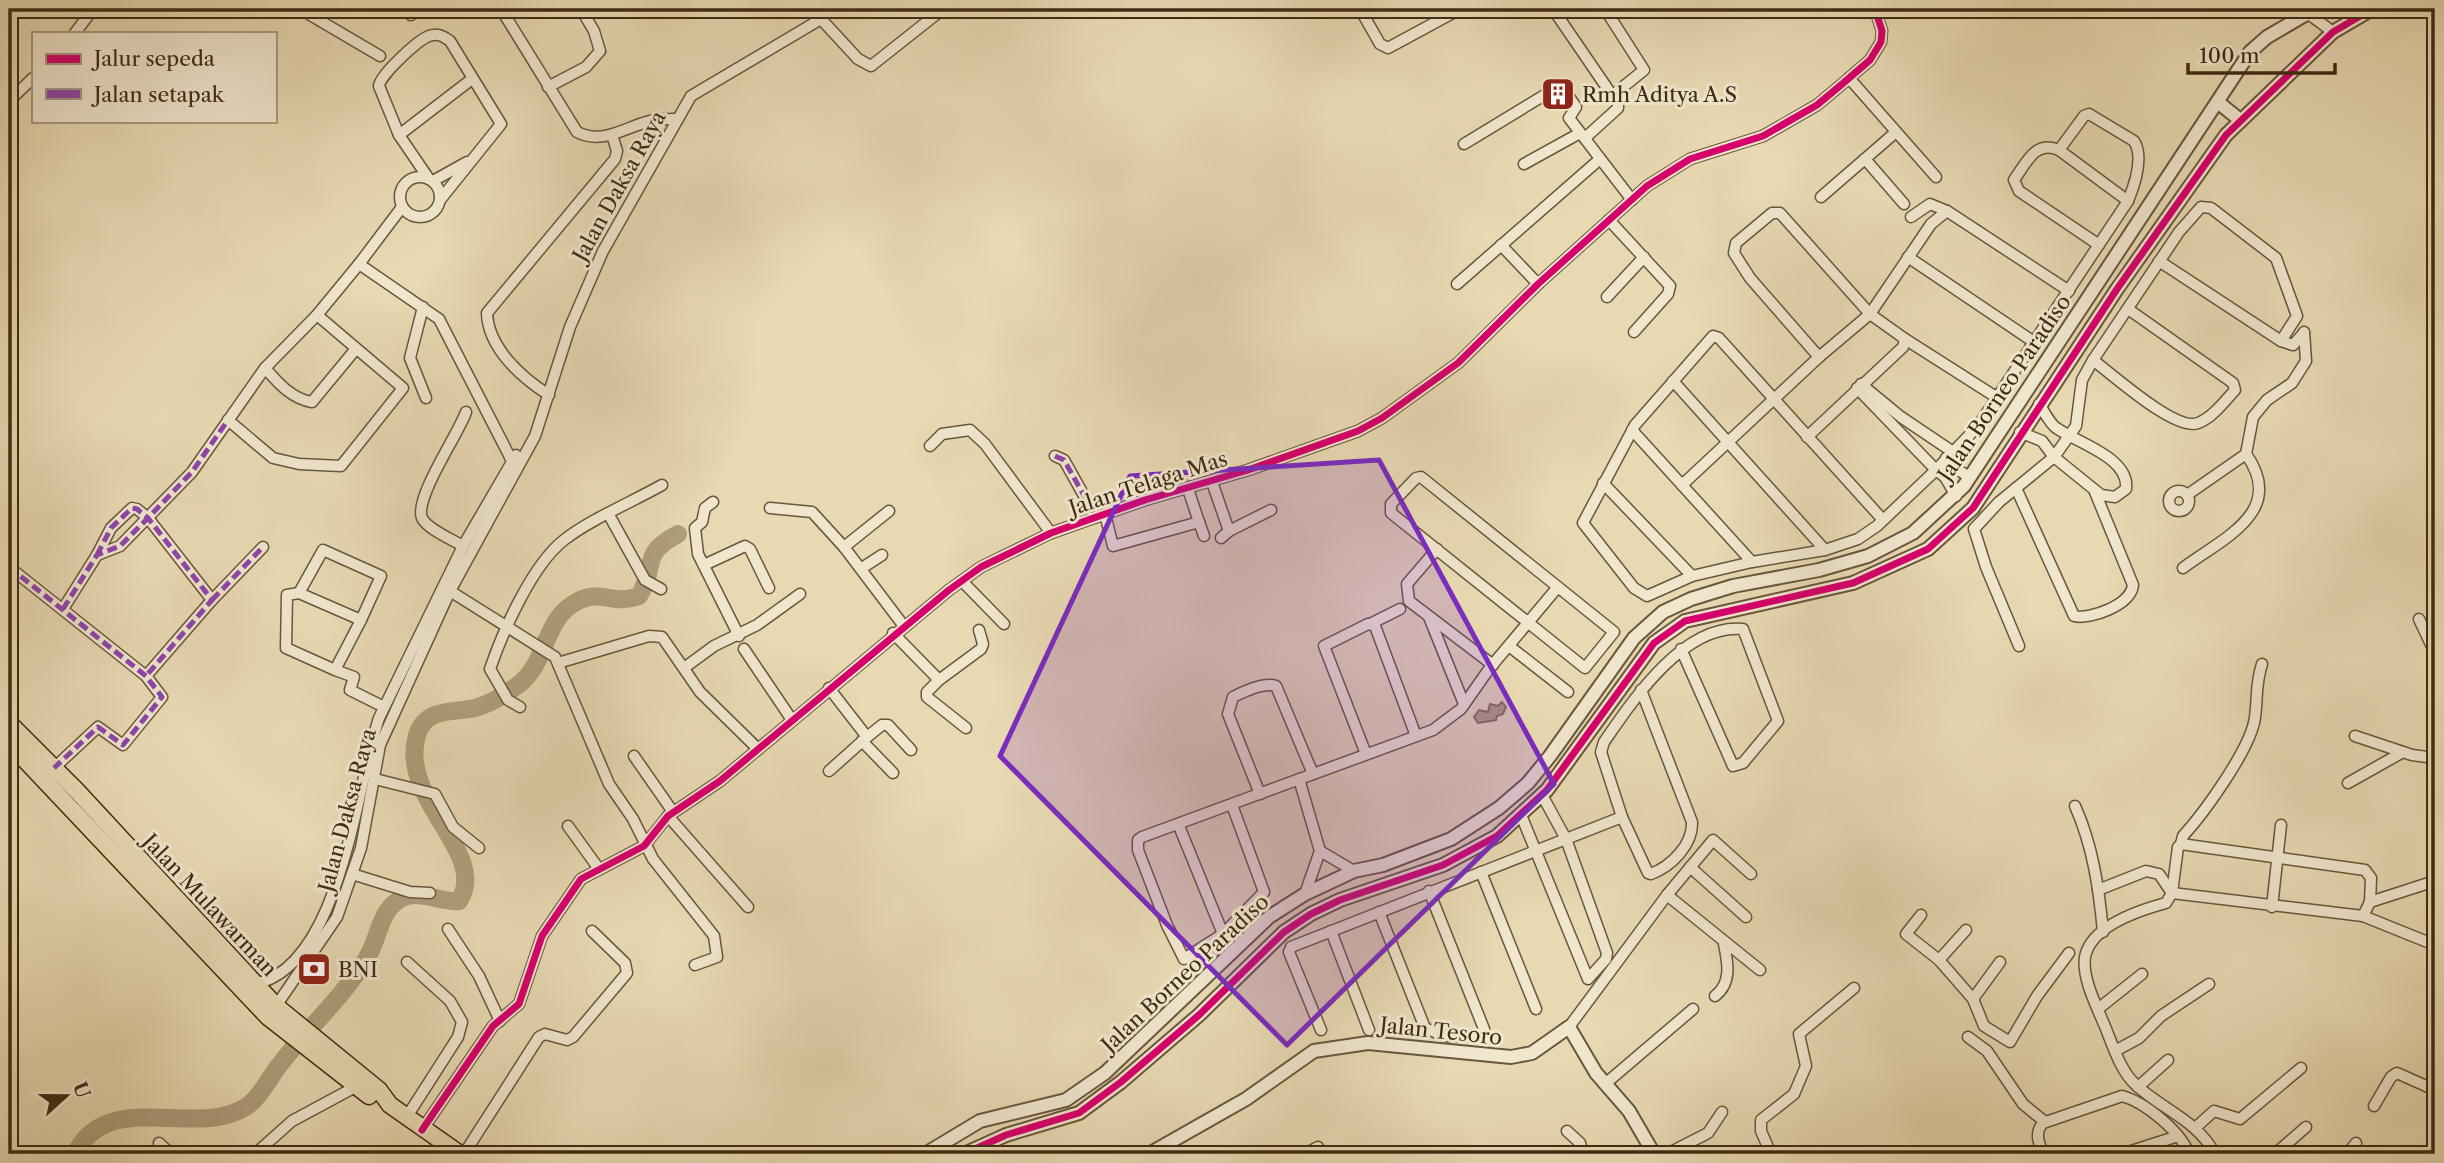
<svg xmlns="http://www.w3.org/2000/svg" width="2444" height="1163" viewBox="0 0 2444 1163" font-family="'Libre Caslon Text',serif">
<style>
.water{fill:#af9e7d;stroke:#827053;stroke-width:2}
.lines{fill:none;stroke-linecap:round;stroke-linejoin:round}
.river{stroke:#af9e7d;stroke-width:18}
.minor-casing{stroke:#69563c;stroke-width:13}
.tertiary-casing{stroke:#69563c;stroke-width:16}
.trunk-casing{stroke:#3f2b14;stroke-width:19}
.minor{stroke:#f0e6ce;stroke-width:10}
.tertiary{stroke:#f0e6ce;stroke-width:12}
.trunk{stroke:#e8d9b3;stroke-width:16}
.quiet{stroke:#8e44ad;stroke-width:5;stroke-dasharray:10 5;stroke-linecap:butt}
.cycleway-casing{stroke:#f0e6ce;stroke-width:11}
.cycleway{stroke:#d6006c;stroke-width:7}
.marked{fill:#7b2cbf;fill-opacity:0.2;stroke:#7b2cbf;stroke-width:5;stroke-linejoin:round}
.labels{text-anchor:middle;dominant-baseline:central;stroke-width:6;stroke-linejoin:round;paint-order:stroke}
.poi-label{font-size:21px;fill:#3f2b14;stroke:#f0e6ce;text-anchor:start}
.street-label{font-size:21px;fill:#3f2b14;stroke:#f0e6ce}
</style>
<rect width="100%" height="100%" fill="#e8d9b3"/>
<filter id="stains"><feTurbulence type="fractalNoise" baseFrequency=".00286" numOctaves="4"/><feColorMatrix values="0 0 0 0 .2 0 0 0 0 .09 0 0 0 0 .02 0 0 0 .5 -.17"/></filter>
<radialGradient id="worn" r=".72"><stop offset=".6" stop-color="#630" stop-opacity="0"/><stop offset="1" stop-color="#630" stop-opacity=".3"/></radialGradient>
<polygon class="water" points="1502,702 1506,707 1503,714 1497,716 1496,720 1478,723 1474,717 1479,710 1488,712 1490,704 1498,706"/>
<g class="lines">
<path class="river" d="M75 1154C108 1088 193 1138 244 1108 260 1099 270 1076 281 1063 309 1027 345 995 368 956 381 934 379 906 407 896 422 891 443 903 459 901 490 854 398 800 417 735 426 707 453 713 475 708 490 704 506 694 518 685 548 663 543 618 578 601 602 589 613 606 639 596 658 564 639 555 678 534"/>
<g class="minor-casing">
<g id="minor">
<polyline points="300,9 380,56"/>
<polyline points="404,9 411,15"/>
<path d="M501 9 577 132C604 146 628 125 654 120 661 119 670 119 677 119"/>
<polyline points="1360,9 1380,44 1388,48 1460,9"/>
<polyline points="1553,9 1618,104 1618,108 1585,138"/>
<polyline points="1605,9 1644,70 1613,95"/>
<polyline points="2302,9 2333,32"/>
<polyline points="821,19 858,59 871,66 943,9"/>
<polyline points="75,33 93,9"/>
<polyline points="1849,78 1936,177"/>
<polyline points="548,87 586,67 600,51 594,31 581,9"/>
<polyline points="9,101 33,78"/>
<polyline points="399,135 472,79"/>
<polyline points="1464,144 1561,85 1576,107 1569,118 1632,200"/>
<polyline points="2059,150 2128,201"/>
<polyline points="1865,159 1904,204"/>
<polyline points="1524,164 1580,133"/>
<circle cx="420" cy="197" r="20"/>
<path d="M429 179 399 135 379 86C380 75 418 40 429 36 438 33 443 36 450 41L501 124 440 200"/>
<polyline points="433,181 467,162"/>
<polyline points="1821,197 1896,132"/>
<polyline points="1911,217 1930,204 1947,211"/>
<polyline points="1609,220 1670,286 1668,294 1634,332"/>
<polyline points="1501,245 1538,284"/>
<polyline points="1908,257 2034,342"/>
<polyline points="2159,261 2281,341 2293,345 2304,333"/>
<polyline points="359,264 402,207"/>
<polyline points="1457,284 1600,159"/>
<polyline points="1607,297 1644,257"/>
<polyline points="423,307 410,358 426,398"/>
<polyline points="1905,339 1996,397"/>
<path d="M2093 360C2113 375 2176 432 2198 423 2212 418 2225 401 2235 390L2233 383 2128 309"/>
<path d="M265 368C278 383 292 399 312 402L355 350"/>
<polyline points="1673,381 1825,550"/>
<polyline points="1861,384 1901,417 1953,452"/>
<path d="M1857 388 1936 470 1978 426 2128 201C2135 184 2144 157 2134 141L2089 114 2084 116 2059 150C2035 140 2027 162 2014 180L2019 191 2099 245"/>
<path d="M549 395C522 378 488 348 487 313L615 159 617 151 612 135"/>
<path d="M2039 404C2044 411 2049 422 2055 427 2076 443 2130 457 2126 489L2115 497 2101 495 2054 457 2076 426 2082 380 2093 360 2179 232 2201 207 2211 208 2276 258 2297 316 2281 341"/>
<polyline points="228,420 273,458 299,464 341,466 403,388 317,315"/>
<polyline points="1632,430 1752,562"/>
<polyline points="1807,437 1903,347 1905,339 1870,314 1780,213 1772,213 1736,243 1734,253 1750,278 1819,357"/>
<polyline points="930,446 942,434 970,430 985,444 1051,533"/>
<polyline points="1055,456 1064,460 1096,517"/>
<polyline points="1946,458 1953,467 1968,476"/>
<polygon points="1421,477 1614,632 1585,668 1391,513 1391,504 1416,478"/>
<polyline points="1212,482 1229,531"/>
<polyline points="1603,483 1692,576"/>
<polyline points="1682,485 1819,357 1870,314 1931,224 1947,211 2069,291"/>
<path d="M2016 488 2074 616C2090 620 2131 605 2133 585L2095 492"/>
<circle cx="2179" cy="501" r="10"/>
<polyline points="2187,495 2246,454 2253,417 2267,400 2292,383 2306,361 2304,332"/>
<polyline points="713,502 705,508 702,522 695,528 698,554 739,636"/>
<polyline points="770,508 812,512 844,547"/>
<polyline points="889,511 844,547 903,625"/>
<polyline points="1105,514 1113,546 1199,522 1188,489"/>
<polyline points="609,515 645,580 661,589"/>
<polyline points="1883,520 1719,338 1713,336 1635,425 1583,523 1634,588 1647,596 1692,576 1752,562 1825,550 1858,539 1877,526 1936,470 1945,477 1956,496"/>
<polyline points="1199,522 1204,536"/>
<polyline points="1221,538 1229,531 1271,510"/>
<path d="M463 546C453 540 427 529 422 518 414 498 458 435 466 412"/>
<polyline points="1437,549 1407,584 1409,601 1493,665"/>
<polyline points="97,555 111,528 132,508 137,509 148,518 212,600 146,676"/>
<polyline points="704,565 745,546 750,549 769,588"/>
<polyline points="9,567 146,676 162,697 123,745 98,727 54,768"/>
<polyline points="862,568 882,555"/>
<path d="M2183 568C2223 538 2287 512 2246 454"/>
<polyline points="962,581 1004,624"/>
<polyline points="450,591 555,657 609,784 633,819 653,859 714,936 717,957 695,965"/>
<polyline points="299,593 323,550 381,576 361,620"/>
<polyline points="212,600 263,547"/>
<polyline points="63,609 97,555 120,546 192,472 265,368 317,315 359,264 439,319 511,459 518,465"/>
<polyline points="1429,617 1464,704"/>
<polyline points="2419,619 2435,653"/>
<polyline points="1372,623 1400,609"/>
<polyline points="893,633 939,680 927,692 927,697 966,728"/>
<polyline points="1509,646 1568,692"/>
<polyline points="2019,646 1986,567 1974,529 1999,502 2054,457 2042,441 2020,432"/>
<polyline points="744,649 792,720"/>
<polyline points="558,663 649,636 662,637 700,692 758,749"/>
<polyline points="684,668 714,646 757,625 800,594"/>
<polyline points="335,670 286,648 287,595 299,593 361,620 335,670 354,677 350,690 384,707"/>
<polyline points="939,680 981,649 983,644 979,630"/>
<path d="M1641 690 1692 822C1693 844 1672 866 1651 874L1648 873 1622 817 1601 752 1604 742C1633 700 1684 623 1743 629L1778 721 1743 763 1733 766 1681 649"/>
<path d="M520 707 508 700 490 669C503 631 532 565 564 540 591 519 632 502 662 485"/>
<polyline points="2355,736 2412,755 2435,758"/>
<polyline points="867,737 882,725 888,725 911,750"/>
<polyline points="862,741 893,773"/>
<polyline points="1366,754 1324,646 1368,624 1375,626 1416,736"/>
<polyline points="634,756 673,812"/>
<polyline points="829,771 867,737 829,688"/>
<polyline points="375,779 435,794 453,827 479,848"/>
<polyline points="1299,779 1320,851 1305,894"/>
<polyline points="2348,783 2403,752"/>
<path d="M1260 794 1228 714 1233 697C1245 691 1264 682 1276 686L1313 774"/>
<polyline points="1232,805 1264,892 1223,934 1184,959 1167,925 1138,850 1138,840 1142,837 1433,730 1461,709 1489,669 1557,588"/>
<path d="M2075 806C2093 846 2099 889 2103 932"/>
<polyline points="1521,815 1588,979 1606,959 1607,953 1566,839 1542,795"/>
<polyline points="668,816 748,907"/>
<polyline points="568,826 599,869"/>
<polyline points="1179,826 1223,934"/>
<path d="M2181 844 2183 836C2204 813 2252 747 2255 717 2258 695 2255 686 2262 664"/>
<polyline points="1320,851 1354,871"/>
<polyline points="1690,867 1746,917"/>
<polyline points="1481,872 1536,1009"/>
<polyline points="352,874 410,892 430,893"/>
<polyline points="2098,890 2146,871 2159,874 2172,893"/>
<polyline points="2172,893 2178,847 2181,844 2365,870 2371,878 2370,902"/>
<polyline points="1667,895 1713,840 1751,874"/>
<polyline points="2272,907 2281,825"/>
<polyline points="1379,912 1425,1028 1444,1036 1482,1036 1484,1029 1429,891"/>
<polyline points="1921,915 1906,934 1939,960 1973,999 1984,1026 2010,1042 2037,996 2069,953"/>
<polyline points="2363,916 2435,945"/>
<polyline points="448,929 479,976 500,1021"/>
<polyline points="1331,931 1369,1030"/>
<polyline points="1939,960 1966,930"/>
<path d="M255 984C341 966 356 787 379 718L463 546 516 455"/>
<path d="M1715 996C1732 983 1728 963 1724 944"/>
<polyline points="1973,999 2000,962"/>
<polyline points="276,1006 337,917 361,848 380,745 450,591 535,436 570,327 603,251 691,96 821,19 832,9"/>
<polyline points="2098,1009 2142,974"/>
<polyline points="1569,1027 1667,895 1760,970"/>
<polyline points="1321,1030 1289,952 1291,947 1622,817"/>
<polyline points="1968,1037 1987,1051 2023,1104 2045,1122"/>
<polyline points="2115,1051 2139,1038 2161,1016 2209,984"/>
<polyline points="1605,1084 1693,1009"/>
<polyline points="2138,1087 2168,1060"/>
<polyline points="2374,1106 2391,1077 2397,1073 2435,1090"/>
<polyline points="406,1118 458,1037 462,1022 450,1001 407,962"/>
<polyline points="2195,1128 2214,1111 2240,1119 2301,1068"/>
<polyline points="422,1130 493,1026 519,1004 542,936 581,879 644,846 668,816 720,781 949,590 981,567 1051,533 1145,500 1248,470 1358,431 1382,418 1458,363 1538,284 1647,186 1690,159 1763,136 1817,105 1841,85 1870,60 1881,42 1882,31 1875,9"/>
<polyline points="1567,1131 1580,1143 1583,1154"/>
<polyline points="159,1143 171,1154"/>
<polyline points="255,1154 292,1121 357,1086"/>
<polyline points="464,1154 539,1037 545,1034 567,1040 573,1037 627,973 625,963 592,931"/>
<polyline points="1305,1154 1318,1147"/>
<polyline points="1667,1154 1708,1133 1722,1112"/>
<polyline points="1771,1154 1761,1131 1761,1120 1794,1094 1806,1066 1799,1034 1854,988"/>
<path d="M2043 1154C2039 1143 2034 1133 2043 1123L2122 1096C2145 1102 2181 1132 2189 1154"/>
<polyline points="2122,1154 2178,1136"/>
<path d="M2215 1154C2197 1120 2163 1110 2136 1085 2120 1071 2112 1043 2104 1024 2096 1005 2082 978 2085 957 2091 926 2140 910 2166 903L2172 893 2363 916 2370 902 2435 881"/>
<polyline points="2275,1154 2306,1127"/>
<polyline points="2347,1154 2356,1143"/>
</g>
</g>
<g class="tertiary-casing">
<g id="tertiary">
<polyline points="2219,103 2240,120"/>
<polyline points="925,1154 980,1121 1066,1100 1105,1073 1269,917 1305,894 1354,871 1383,865 1451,839 1499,808 1528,783 1550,756 1634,638 1663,612 1691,599 1733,586 1819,570 1868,556 1913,533 1964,486 2250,52 2267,37 2315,9"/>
<polyline points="964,1154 1006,1135 1079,1113 1121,1082 1199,1015 1284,932 1311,914 1340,900 1443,865 1497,836 1547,790 1654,643 1685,621 1853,583 1928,549 1973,508 2117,289 2226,135 2333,32 2372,9"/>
<polyline points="1149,1154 1246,1099 1314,1051 1368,1043 1511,1057 1532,1053 1569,1027 1596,1073 1629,1111 1654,1154"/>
</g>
</g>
<g class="trunk-casing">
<g id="trunk">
<polyline points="9,723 77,791 276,1006 379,1090 390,1105 460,1154"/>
<polyline points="9,743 268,1017 369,1096"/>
</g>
</g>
<use href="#minor" class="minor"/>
<use href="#tertiary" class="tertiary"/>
<use href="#trunk" class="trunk"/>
<g class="quiet">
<polyline points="1055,456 1064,460 1096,517"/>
<polyline points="97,555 111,528 132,508 137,509 148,518 212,600 146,676"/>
<polyline points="9,567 146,676 162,697 123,745 98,727 54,768"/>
<polyline points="212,600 263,547"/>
<polyline points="63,609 97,555 120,546 148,518 192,472 228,420"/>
</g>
<g class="cycleway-casing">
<g id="cycleway">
<polyline points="422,1130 493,1026 519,1004 542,936 581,879 644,846 668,816 720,781 949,590 981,567 1051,533 1145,500 1248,470 1358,431 1382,418 1458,363 1538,284 1647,186 1690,159 1763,136 1817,105 1841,85 1870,60 1881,42 1882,31 1875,9"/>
<polyline points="964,1154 1006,1135 1079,1113 1121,1082 1199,1015 1284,932 1311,914 1340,900 1443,865 1497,836 1547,790 1654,643 1685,621 1853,583 1928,549 1973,508 2117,289 2226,135 2333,32 2372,9"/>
</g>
</g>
<use href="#cycleway" class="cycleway"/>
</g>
<path class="marked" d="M1379 460 1554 784 1287 1045 1000 756 1130 476Z"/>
<defs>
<g id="building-square" transform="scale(1.75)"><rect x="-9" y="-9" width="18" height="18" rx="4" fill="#8f2418" stroke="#f0e6ce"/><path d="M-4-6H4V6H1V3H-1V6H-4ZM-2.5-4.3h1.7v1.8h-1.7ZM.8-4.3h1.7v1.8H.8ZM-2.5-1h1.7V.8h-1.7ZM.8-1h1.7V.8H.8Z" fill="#fff"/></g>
<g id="bank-square" transform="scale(1.75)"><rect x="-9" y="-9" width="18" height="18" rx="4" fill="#8f2418" stroke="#f0e6ce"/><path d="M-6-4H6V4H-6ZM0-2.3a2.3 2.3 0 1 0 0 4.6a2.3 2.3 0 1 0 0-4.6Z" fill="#fff"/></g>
</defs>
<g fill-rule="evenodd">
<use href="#building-square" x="1558" y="94"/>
<use href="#bank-square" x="314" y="969"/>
</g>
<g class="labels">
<g class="poi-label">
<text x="1582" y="94">Rmh Aditya A.S</text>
<text x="338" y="969">BNI</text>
</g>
<g class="street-label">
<text transform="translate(619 186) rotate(-61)">Jalan Daksa Raya</text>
<text transform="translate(2004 388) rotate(-56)">Jalan Borneo Paradiso</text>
<text transform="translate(1148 483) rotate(-18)">Jalan Telaga Mas</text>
<text transform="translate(347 810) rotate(-75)">Jalan Daksa Raya</text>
<text transform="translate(210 905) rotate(47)">Jalan Mulawarman</text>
<text transform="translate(1185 973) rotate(-43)">Jalan Borneo Paradiso</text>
<text transform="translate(1441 1031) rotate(6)">Jalan Tesoro</text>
</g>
</g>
<rect width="2444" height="1163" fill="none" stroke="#e8d9b3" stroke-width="35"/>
<rect x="10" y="10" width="2423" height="1142" fill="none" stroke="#3f2b14" stroke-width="3.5"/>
<rect x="18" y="18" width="2409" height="1128" fill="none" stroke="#3f2b14" stroke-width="2"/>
<rect x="32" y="32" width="245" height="91" fill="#f0e6ce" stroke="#a99b84" stroke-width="2"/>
<rect x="46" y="54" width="35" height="10" fill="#d6006c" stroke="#a99b84" stroke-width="2"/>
<text x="94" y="66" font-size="21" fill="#3f2b14">Jalur sepeda</text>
<rect x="46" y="89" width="35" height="10" fill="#8e44ad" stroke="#a99b84" stroke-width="2"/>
<text x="94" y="102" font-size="21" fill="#3f2b14">Jalan setapak</text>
<g transform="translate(66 1096) rotate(69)" stroke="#f0e6ce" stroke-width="5" paint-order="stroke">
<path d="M0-5L12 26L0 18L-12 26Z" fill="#3f2b14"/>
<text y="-10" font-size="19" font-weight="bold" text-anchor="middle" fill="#3f2b14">U</text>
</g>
<path d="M2188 63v10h147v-10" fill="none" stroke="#3f2b14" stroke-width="3.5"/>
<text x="2199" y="63" font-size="21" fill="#3f2b14" stroke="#f0e6ce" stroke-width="5" paint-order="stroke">100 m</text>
<rect width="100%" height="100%" filter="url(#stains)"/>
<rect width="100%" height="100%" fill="url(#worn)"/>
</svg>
